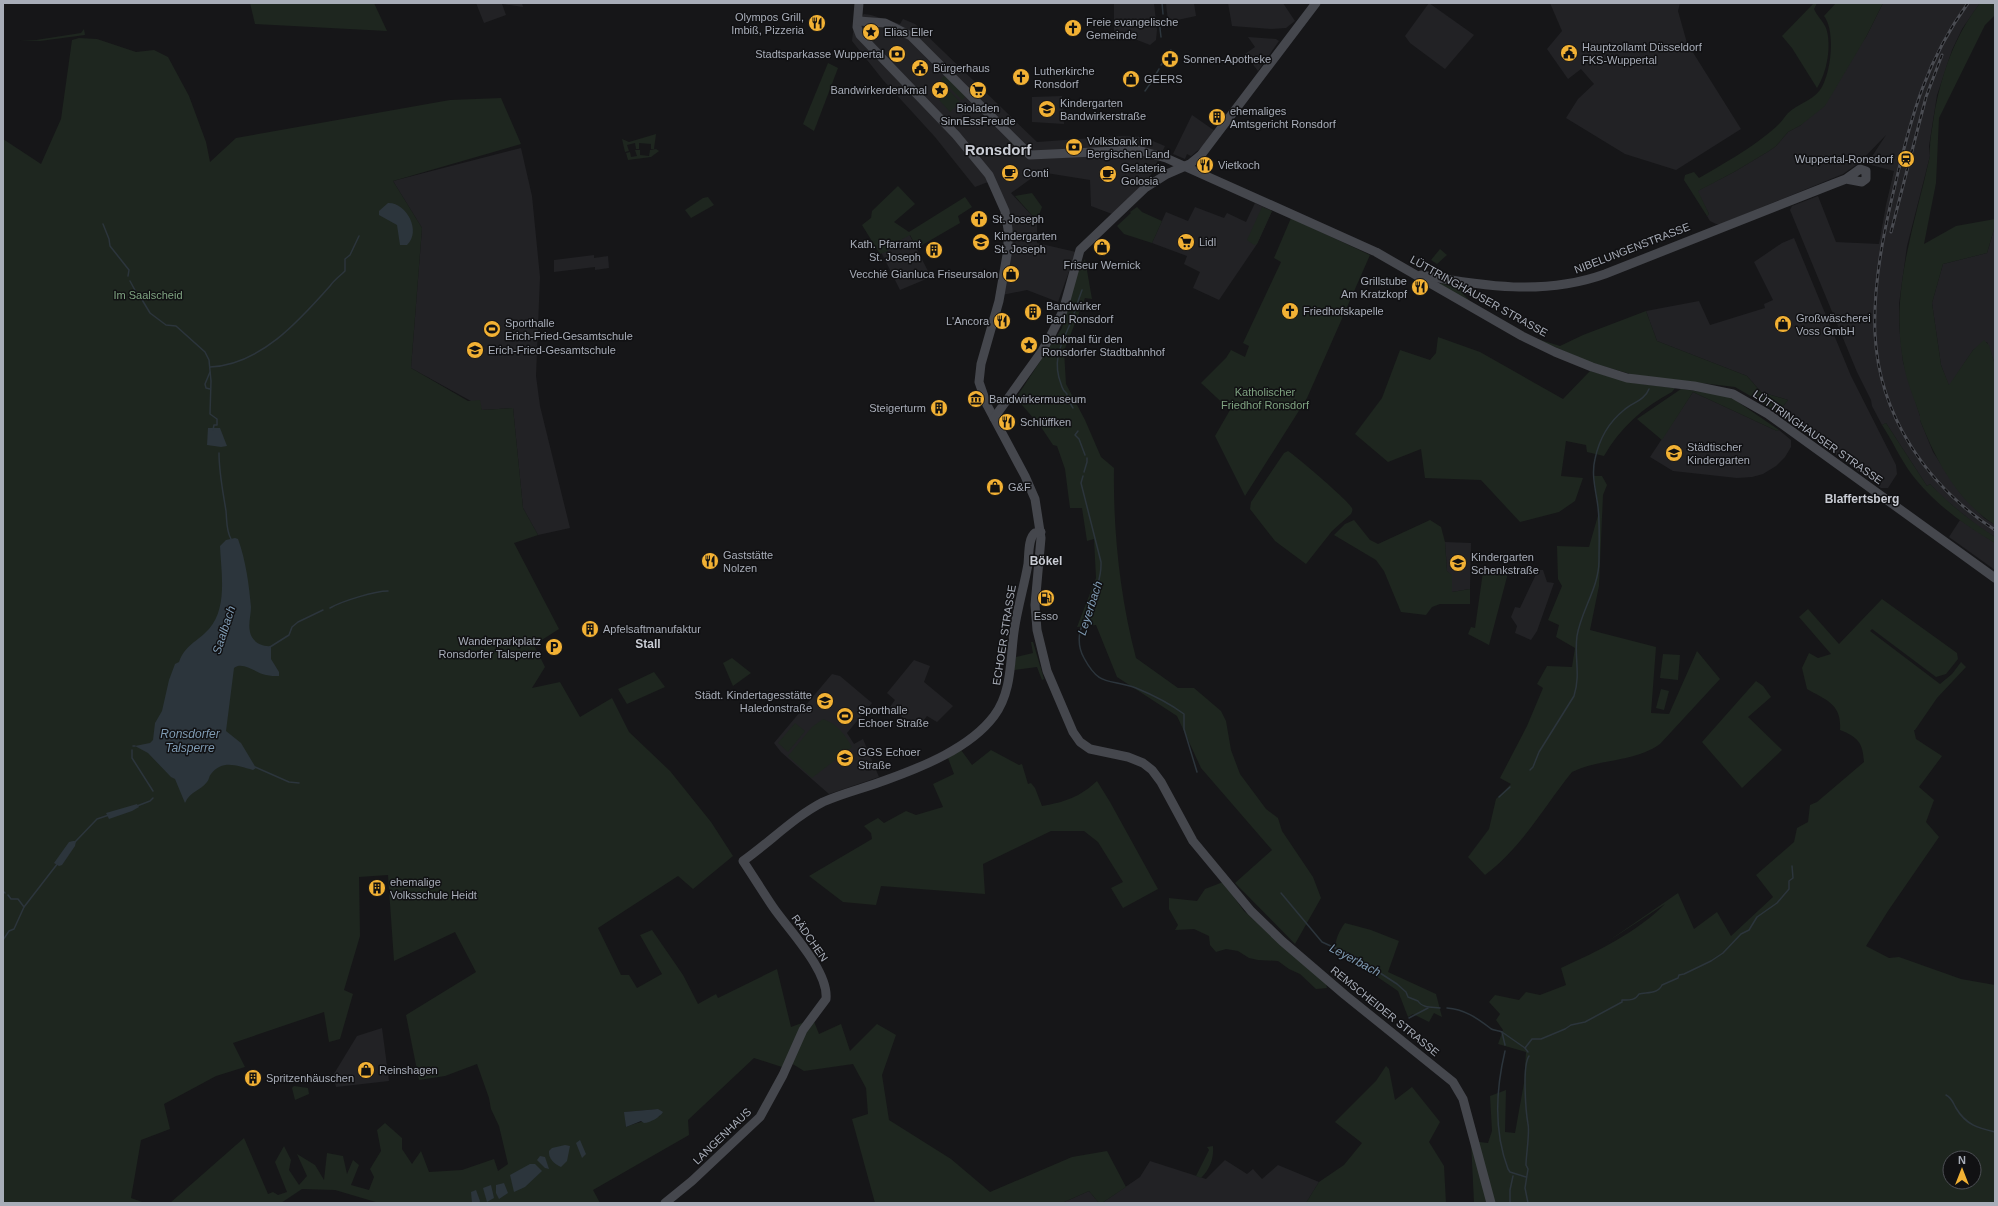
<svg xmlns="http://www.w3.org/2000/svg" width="1998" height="1206" viewBox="0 0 1998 1206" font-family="Helvetica,sans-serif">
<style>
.built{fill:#222225}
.green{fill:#1e261f;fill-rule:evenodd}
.water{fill:#2c353c}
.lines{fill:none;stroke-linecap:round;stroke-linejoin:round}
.stream{stroke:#2c353c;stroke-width:1.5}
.secondary{stroke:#45474d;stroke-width:9}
.rail-casing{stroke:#4a4c52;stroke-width:3}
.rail{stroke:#111113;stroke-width:1.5;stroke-dasharray:4.5;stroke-linecap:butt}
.labels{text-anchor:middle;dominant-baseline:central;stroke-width:3;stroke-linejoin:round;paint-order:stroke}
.poi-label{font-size:11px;fill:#a8adb8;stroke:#111113;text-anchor:start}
.street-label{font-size:11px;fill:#a8adb8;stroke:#111113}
.park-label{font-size:11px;fill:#7fa381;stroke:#111113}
.neighbourhood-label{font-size:12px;font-weight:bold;fill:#c9ccd4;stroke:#111113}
.water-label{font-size:12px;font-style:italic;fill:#7f9bb3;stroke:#111113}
.district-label{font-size:15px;font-weight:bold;fill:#c9ccd4;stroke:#111113}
</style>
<rect width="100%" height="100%" fill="#161618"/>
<g class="built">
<polygon points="476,3 522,3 523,7 502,4 506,15 484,23"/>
<polygon points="1114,3 1154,3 1157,30 1156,40 1150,45 1114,31"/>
<polygon points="1166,3 1194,3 1196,16 1168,22"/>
<polygon points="1228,3 1283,3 1295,21 1286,28 1271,29 1232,26"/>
<polygon points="1429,3 1474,35 1445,69 1410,43 1405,36"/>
<polygon points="1550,3 1680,3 1678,11 1687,43 1741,129 1676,170 1625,154 1566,118 1578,99 1594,84 1581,69 1568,79 1547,49 1562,31"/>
<polygon points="1883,3 1980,3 1962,29 1952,50 1937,95 1929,146 1930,156 1907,246 1899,304 1899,325 1903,362 1920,416 1920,420 1933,452 1960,493 1984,518 1995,525 1995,537 1980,528 1942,497 1930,484 1927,486 1886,423 1882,425 1872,406 1871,400 1857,372 1790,210 1792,206 1818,196 1836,242 1879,244 1886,205 1894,171 1867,164 1886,135 1860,162 1843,174 1721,224 1716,224 1710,221 1707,216 1709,214 1697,191 1734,172 1769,151 1776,146 1788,132 1801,125 1866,37"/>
<polygon points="864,14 871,15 900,24 903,19 915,24 1037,142 1121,136 1143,137 1165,146 1149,179 1112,214 1091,206 1090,180 1040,172 1011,193 1037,221 1037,243 1076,252 1058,302 1027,290 1002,295 1009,229 988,182 975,187 935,137 883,80 852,41 854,24"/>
<polygon points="1248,37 1276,39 1279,41 1258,71 1245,54 1255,47"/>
<polygon points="1062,96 1064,124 1032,122 1032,97"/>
<polygon points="1192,115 1215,131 1203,146 1191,156 1187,154 1185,159 1173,154"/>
<polygon points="521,148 532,196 540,277 536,376 540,406 570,528 538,535 523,508 513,408 482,410 480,406 411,368 422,228 393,181"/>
<polygon points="1255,203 1272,211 1257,244 1219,300 1193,288 1200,272 1184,264 1187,256 1152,243 1166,212 1188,221 1195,207 1224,218 1227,213 1246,222"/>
<polygon points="1995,226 1995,365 1987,342 1973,350 1949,386 1941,365 1932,303 1943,264 1987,253"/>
<polygon points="909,234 931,277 900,290 880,250"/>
<polygon points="1794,238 1851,376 1896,465 1897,474 1888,488 1881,488 1778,412 1788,400 1761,392 1747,376 1657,341 1646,311 1699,301 1710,325 1765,308 1764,304 1773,300 1754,262 1782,243"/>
<polygon points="594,255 594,258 608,256 609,268 595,270 595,267 554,272 554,260"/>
<polygon points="1693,392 1777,431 1779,430 1791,440 1791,447 1785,457 1776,466 1763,474 1752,477 1737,478 1673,471 1650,457"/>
<polygon points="1960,520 1995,543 1995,570 1949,537"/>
<polygon points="1445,542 1471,543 1470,589 1452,592 1452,576 1447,571"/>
<polygon points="1538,570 1543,570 1547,582 1554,583 1537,631 1531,640 1515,633 1517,626 1511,617 1515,607 1520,608"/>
<polygon points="914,660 930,666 924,682 953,706 937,722 927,716 917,729 890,707 895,700 887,693"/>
<polygon points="832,674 840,676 872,703 847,733 854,744 863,739 879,777 829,794 781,752 774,743"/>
<polygon points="382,1028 389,1081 336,1087 335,1082 329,1082 357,1036"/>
<polygon points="1225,1160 1247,1174 1253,1169 1262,1179 1278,1165 1319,1182 1306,1203 1102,1203 1140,1177 1150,1161 1206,1179"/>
<polygon points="1089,1191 1099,1203 1062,1203"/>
</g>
<g class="green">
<polygon points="250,3 374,3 387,31 255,24"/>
<path d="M1814 3H1817L1814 9C1817 16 1823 21 1826 28 1832 45 1827 73 1817 88L1792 48 1782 36Z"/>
<path d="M1836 3H1883L1866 37 1825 106 1801 125 1788 132 1776 146 1769 151 1734 172 1698 191 1709 214 1707 216 1684 180 1685 175 1694 172 1699 178C1725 163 1759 144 1780 123 1783 120 1785 116 1788 113 1797 104 1812 101 1820 90 1831 75 1836 31 1824 16Z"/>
<path d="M1980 3H1995V15L1985 25 1939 118 1936 183 1924 244 1956 226 1995 219V226L1987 253 1943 264 1932 303 1941 365 1949 385 1973 350 1984 340 1989 345 1995 365V525C1957 501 1936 460 1920 420V416C1914 398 1906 380 1903 361 1890 291 1915 224 1930 156 1929 143 1932 130 1934 116 1941 75 1954 37 1980 3Z"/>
<polygon points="878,27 878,34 874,41 868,31 869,29"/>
<polygon points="84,29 85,35 40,41 20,40 36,40 81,33"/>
<path d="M79 38 97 39 136 52 154 50 168 57 189 96 206 142 210 162 236 138 450 100 501 98 521 144 393 181 422 228 411 368 468 401 480 400 482 410 513 408 523 508 538 535 514 543 559 629 534 645 545 667 532 688 560 682 580 717 612 698 629 732 670 771 711 822 733 856 693 889 678 876 598 928 621 975H629L637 988 662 974 640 935 652 930 683 975 698 1004 716 994 718 998 777 969 791 1027 813 1019 819 1034 841 1024 850 1051 877 1024 896 1035 882 1075 889 1120 951 1159 990 1192 1072 1157 1107 1151 1126 1187 1102 1203H1099L1089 1191 1062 1203H875L852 1119 868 1114 866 1088 853 1064 804 1071 791 1063 782 1067 754 1058 688 1120 689 1135 593 1190 600 1203H379L335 1190 302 1189 281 1203H170L244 1138 268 1194 273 1192 278 1195 287 1192 275 1162 284 1146 291 1160 289 1170 299 1185 307 1176 297 1154 315 1165 324 1180 327 1153 343 1156 347 1174 353 1160 359 1165 351 1185 369 1190 374 1177 370 1169 381 1151 377 1130 385 1123 402 1138V1149L412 1164 421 1151 429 1172 462 1170 494 1159 498 1171 508 1164 499 1126 491 1109 489 1098 477 1064 445 1076 419 1080 406 1015 476 972 455 932 394 961 388 875 359 877 360 936 344 990 353 994 340 1039 329 1042 324 1012 233 1043 245 1067 216 1076 164 1104 170 1129 141 1140 131 1198 145 1203H3V139L41 164 61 119 72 40ZM658 1109 660 1116C649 1120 638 1122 626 1127L625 1112Z"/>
<polygon points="828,63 838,68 814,131 803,124"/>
<polygon points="945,75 966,96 962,100 941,79"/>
<polygon points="942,83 960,102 950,112 932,92 940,92"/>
<polygon points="656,134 654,149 651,149 651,144 639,143 639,149 636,149 635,143 627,145 629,151 625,152 622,139 629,142"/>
<polygon points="656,149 659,151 651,157 628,160 626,153 630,152 631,157 637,156 635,150 640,150 640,155 649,156 650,150"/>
<polygon points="898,186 915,204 894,222 909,232 965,197 972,207 958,216 960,223 917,248 910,235 887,247 888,251 880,254 862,225 871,218 872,211"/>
<polygon points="1032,193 1042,207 1037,221 1015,196"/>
<polygon points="708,197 714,205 691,218 685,210 703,198"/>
<polygon points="1137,207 1142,212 1162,221 1152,243 1124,234 1117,226 1131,213 1130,212"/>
<polygon points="1262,207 1272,211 1257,244 1254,245 1247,240"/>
<polygon points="1291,218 1370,255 1307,398 1245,496 1215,436 1230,410 1201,383 1226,358 1231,350 1245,357 1249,346 1243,343 1281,262 1274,258"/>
<polygon points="1440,249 1447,255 1437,264 1431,260"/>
<path d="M1085 259 1092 299 1085 298 1064 351 1066 384 1085 420 1101 457 1114 468C1113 531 1120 597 1136 658L1178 688H1194L1221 711 1226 721 1231 750 1240 774 1266 809 1278 818 1282 831 1313 877 1321 898 1295 944 1235 883 1272 850 1201 768 1177 716 1117 677 1096 625 1077 627 1096 578 1094 539 1087 541 1082 508H1070L1065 469 1057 446 1053 445 1041 427 1016 398 1062 328 1078 271Z"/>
<polygon points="1441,283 1464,290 1463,294 1472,303 1440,285"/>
<polygon points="1646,311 1657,341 1747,376 1761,392 1788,400 1778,412 1735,387 1634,375 1592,363 1534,338 1560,346 1583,335"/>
<path d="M1438 337 1480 352 1563 399 1590 371 1633 383 1675 388 1672 392C1643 407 1620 428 1604 456L1587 452 1586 445 1566 441 1561 476 1583 478 1575 501 1559 512 1520 522 1481 480 1425 478 1421 449 1388 462 1355 434 1382 398 1400 350 1430 360 1436 353Z"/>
<polygon points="1681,389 1724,395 1735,400 1779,430 1777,431 1693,392 1662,440 1637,419"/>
<path d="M1886 423 1927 486 1930 484C1949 504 1972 522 1995 537V543C1964 525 1932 502 1910 472 1900 458 1892 440 1882 425Z"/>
<path d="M1288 451C1295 455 1350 502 1352 508 1353 510 1352 512 1351 514L1332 531 1306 564 1275 541 1250 509 1251 502 1284 453Z"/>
<path d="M1594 476H1602L1607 485 1603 495 1599 586 1590 630 1656 647 1651 713 1669 714 1697 651 1720 679 1660 744C1633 763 1601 758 1572 772 1543 808 1523 846 1485 875L1468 857 1489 829 1496 799 1511 784 1500 778 1527 726 1543 688 1537 684 1547 666 1572 667 1575 648 1556 637 1559 625 1548 620 1562 586 1558 579 1557 546 1589 547 1599 512Z"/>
<polygon points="1354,520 1370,540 1378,544 1430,520 1441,527 1445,542 1447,571 1452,575 1452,592 1470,589 1470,604 1440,604 1432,607 1426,615 1401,612 1384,571 1376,560 1334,535 1345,524"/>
<polygon points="1483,572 1508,573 1489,645 1468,634 1471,627 1475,628"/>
<path d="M1882 599 1957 653 1958 659 1946 674 1936 677 1872 629 1870 631 1940 684 1952 674 1961 662 1966 667 1937 698 1915 730H1914L1916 739 1942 756 1919 787 1934 800 1926 822 1939 837 1888 911 1866 946 1889 958 1899 957 1961 979 1995 985V1203H1474L1471 1141 1488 1143 1492 1131 1490 1096 1506 1090 1505 1132 1515 1133 1524 1083 1526 1052 1498 1044 1503 1030 1496 1020 1500 1014 1489 1002 1495 995 1519 1000 1526 992 1540 995 1566 985 1561 968C1598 951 1636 933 1665 904L1607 942 1678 893 1694 929 1717 912 1731 936 1773 897 1756 875 1794 842 1797 828 1808 822 1810 805 1817 802 1864 762C1863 743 1858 737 1840 730 1842 704 1826 700 1807 689L1802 668 1809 653 1818 658 1831 654 1799 617 1808 609 1839 644ZM1950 1158H1974V1182H1950Z"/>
<polygon points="1031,642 1033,642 1044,679 1042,680 1037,667 1014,670 1016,657 1033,653"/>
<polygon points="1663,654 1680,655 1678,680 1660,678"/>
<polygon points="732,658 751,673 733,686 723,663"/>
<polygon points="654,672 665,687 627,704 618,689"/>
<polygon points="1756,681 1763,686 1771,697 1748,717 1782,750 1742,788 1702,742"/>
<polygon points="1661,689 1669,691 1664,710 1656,708"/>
<path d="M823 719C838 724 845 735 852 747L812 778 788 756 812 727Z"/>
<polygon points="795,723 805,731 788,752 778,743"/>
<path d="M961 750 972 765 991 750 1019 765 1022 764 1028 784 1031 783 1035 788 1042 806C1065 802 1080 797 1097 781L1110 802 1158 889 1123 908 1111 888 1123 882 1098 842 1084 831H1051L983 864 985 894 881 886 876 905 843 902 809 876 872 839 871 833 864 826 878 818 884 823 906 811 916 815 943 807 933 784 954 774 948 758Z"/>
<polygon points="1223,882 1244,911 1326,984 1327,988 1316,989 1300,974 1289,969 1278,961 1258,960 1249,958 1238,951 1226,949 1216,952 1210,945 1209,936 1194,929 1175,930 1178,925 1169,909 1169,898 1197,901 1205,889"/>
<path d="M1345 923 1371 930 1399 941 1388 972 1436 994 1442 1017 1434 1013 1429 1022 1413 1014 1408 1017 1398 991 1354 961 1335 952C1334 942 1339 931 1345 923Z"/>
<polygon points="1386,1066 1389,1069 1395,1100 1412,1087 1440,1122 1429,1142 1444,1166 1446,1203 1306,1203 1319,1182 1344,1165 1362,1143 1335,1122 1376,1081"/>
<polygon points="294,1086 308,1088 309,1094 295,1100 292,1088"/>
<path d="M1213 1146C1214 1158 1210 1169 1201 1178L1196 1176 1209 1150 1207 1147Z"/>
</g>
<g class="water">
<path d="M388 203C406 202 422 231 407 245H400L397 225 379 215V211Z"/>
<polygon points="208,428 220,428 227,446 221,447 207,445"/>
<path d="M235 538 238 539C246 561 249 585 251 607 251 615 248 624 250 632 252 642 262 647 271 646V659L279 672V676C275 676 270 676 266 675 256 673 243 661 234 668L226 731 241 743 256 768 253 770C237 766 223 759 211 774 209 776 209 780 207 782 200 791 190 791 185 803L175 779 171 777 148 753 135 746 150 743 153 740 155 723 162 711 169 680 175 664 179 662C185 645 197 642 209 629 228 608 221 571 220 546L226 540Z"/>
<polygon points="137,804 139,807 132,811 109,819 106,813"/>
<polygon points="73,841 76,841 75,846 62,865 59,866 54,863 69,842"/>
<path d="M658 1109 663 1112C660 1117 650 1123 644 1123L641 1121 626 1127 624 1112Z"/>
<polygon points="580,1140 586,1154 582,1158 576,1143"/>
<path d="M565 1145 570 1146 567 1161 561 1167C554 1164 548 1158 549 1151L552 1148Z"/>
<polygon points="540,1156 545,1157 549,1169 545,1168 537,1160"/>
<polygon points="530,1164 535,1164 542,1171 525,1187 514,1192 510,1175"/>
<polygon points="504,1183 508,1193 499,1199 496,1193 496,1185"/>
<polygon points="491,1185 494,1198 487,1202 483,1188"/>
<polygon points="476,1190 480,1201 479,1203 472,1203 471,1192"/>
</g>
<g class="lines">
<g class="stream">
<polyline points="1162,3 1163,14"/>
<polyline points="1159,20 1161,37"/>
<polyline points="1166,57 1171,50"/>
<polyline points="1161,65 1165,60"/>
<polyline points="1153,79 1159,69"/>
<polyline points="1145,91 1152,81"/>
<polyline points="103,224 109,239 110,246 129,270 128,276"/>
<polyline points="130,281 137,294 141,298 150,313 166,325 176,326 205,352 209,360 211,381 210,414 217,419 217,425 214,425 213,430"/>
<polyline points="1077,304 1082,290"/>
<path d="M210 367C260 365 299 321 330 286 334 280 340 276 345 271V259L350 255 359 236"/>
<polyline points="210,372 205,384 206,388 210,389"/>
<path d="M1073 408 1067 398V394C1062 390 1063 389 1061 384 1049 353 1069 335 1076 307"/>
<polyline points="1078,431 1075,435 1079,439 1085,455"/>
<path d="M219 453C219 473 223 492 226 511 227 521 226 530 231 539"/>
<polyline points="1084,472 1087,462 1087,458"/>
<path d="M1083 476 1081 483 1101 562C1102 586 1086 608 1080 632 1078 642 1079 649 1084 658 1100 688 1109 678 1136 688 1153 695 1169 703 1184 714V729L1197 772"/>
<path d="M330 608C342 601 375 591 388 591"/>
<polyline points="270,647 289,635 292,627 298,622 323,610"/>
<polyline points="133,746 135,746"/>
<polyline points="132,750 132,758 153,791"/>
<polyline points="255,767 289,782 299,783"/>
<path d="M1530 770 1533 767 1539 752 1574 696C1581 674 1574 657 1577 636 1581 611 1599 587 1599 561 1599 543 1600 524 1598 507 1596 490 1591 475 1595 459 1599 440 1609 422 1624 410 1632 403 1645 400 1649 389"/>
<polyline points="1499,797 1510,787"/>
<polyline points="137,806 150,801 153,798"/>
<polyline points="75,842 97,819 109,815"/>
<polyline points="3,891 5,893"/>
<path d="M1281 893 1322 942 1357 958 1397 984 1406 992 1408 997 1418 1001C1422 1008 1432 1007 1440 1008"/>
<polyline points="8,895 11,899 18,899 24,907"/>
<polyline points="3,940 9,931 14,929 24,907 58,863"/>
<path d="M1447 1008C1464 1009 1477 1018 1490 1028 1493 1031 1498 1030 1502 1032L1505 1045"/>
<polyline points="1409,1018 1428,1008"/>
<polyline points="1502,1032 1525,1048 1528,1052"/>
<path d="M1525 1048 1532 1039H1541L1565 1029 1571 1025 1585 1022 1622 1002V1000C1628 1000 1635 1001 1639 994 1647 992 1658 994 1662 985L1678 978 1679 975 1684 974 1711 961 1723 953 1741 934 1749 930 1757 917 1777 903 1789 889V881L1793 878 1792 866"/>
<path d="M1505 1051C1496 1089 1494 1132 1508 1169L1510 1172 1526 1177"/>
<path d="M1946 1095C1952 1098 1953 1103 1956 1108 1966 1125 1978 1128 1995 1132"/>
<polyline points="1510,1203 1510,1190 1513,1176"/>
<path d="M1528 1203 1525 1188 1528 1169 1526 1165C1526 1155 1530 1132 1528 1124 1526 1113 1522 1066 1529 1056"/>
</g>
<g class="secondary">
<polyline points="859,3 857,27 860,35 956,135 989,175 1005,211 1008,229 1008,249 999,301 981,364 979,382 987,405 1025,476 1035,499 1041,538 1035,605 1037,630 1047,671 1073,732 1080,742 1090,749 1128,757 1143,763 1152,770 1161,782 1193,841 1251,911 1282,941 1345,995 1453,1082 1463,1099 1491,1203"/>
<polyline points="859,21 885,23 911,36 1030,155 1138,150 1166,158 1376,252 1522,336 1555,352 1592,367 1627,378 1694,386 1733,394 1768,414 1995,578"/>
<path d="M1421 275C1483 286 1544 296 1605 274L1833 184 1846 179 1860 169 1866 171V179L1862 182 1846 179"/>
<polyline points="994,418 1042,351 1050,337 1063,311 1080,250 1145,188 1167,174 1190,164 1201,155 1316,3"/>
<path d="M665 1203 692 1181 760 1117 783 1075 803 1030 826 999C829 971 788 929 773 907 763 892 753 876 743 861 770 842 794 817 823 802 843 793 865 788 886 780 922 767 970 748 994 716 1012 692 1010 661 1014 632 1017 609 1024 587 1028 564 1029 555 1028 538 1035 533L1041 532"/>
</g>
<g class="rail-casing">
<g id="rail">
<path d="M1968 3C1927 60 1912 113 1896 181 1884 230 1873 283 1875 334 1879 416 1927 486 1995 530"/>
<polyline points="1891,232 1926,97 1942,55"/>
</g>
</g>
<use href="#rail" class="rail"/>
</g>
<defs>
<g id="restaurant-disc" transform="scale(0.9)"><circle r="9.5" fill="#f2b134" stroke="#111113"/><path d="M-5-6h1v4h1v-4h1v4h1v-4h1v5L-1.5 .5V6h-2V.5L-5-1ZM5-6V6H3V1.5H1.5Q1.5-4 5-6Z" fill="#111"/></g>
<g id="church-disc" transform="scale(0.9)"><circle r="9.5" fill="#f2b134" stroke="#111113"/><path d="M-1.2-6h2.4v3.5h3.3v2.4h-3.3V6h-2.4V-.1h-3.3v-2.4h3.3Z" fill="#111"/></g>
<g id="sight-disc" transform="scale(0.9)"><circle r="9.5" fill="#f2b134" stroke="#111113"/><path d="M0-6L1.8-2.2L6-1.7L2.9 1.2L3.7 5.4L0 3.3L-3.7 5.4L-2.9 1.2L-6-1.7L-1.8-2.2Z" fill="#111"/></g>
<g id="civic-disc" transform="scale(0.9)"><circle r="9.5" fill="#f2b134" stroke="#111113"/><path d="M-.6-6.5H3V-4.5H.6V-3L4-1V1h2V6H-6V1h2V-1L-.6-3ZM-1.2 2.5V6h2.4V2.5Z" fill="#111"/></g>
<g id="bank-disc" transform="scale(0.9)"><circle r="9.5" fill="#f2b134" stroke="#111113"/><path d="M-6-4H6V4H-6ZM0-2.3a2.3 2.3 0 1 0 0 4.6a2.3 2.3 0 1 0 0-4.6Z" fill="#111"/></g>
<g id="pharmacy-disc" transform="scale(0.9)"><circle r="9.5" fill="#f2b134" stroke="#111113"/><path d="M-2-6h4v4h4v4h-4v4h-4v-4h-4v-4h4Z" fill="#111"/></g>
<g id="shop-disc" transform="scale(0.9)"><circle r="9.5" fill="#f2b134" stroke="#111113"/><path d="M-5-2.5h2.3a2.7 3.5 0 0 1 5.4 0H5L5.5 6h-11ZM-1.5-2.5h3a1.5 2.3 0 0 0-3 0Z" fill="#111"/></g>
<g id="supermarket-disc" transform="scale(0.9)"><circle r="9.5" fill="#f2b134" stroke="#111113"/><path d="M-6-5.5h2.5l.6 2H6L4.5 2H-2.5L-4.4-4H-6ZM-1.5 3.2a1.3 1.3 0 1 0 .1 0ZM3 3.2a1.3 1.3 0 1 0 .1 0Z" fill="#111"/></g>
<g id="school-disc" transform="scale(0.9)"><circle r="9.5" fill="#f2b134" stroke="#111113"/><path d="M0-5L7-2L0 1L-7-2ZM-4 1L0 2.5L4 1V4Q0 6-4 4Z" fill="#111"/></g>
<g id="building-disc" transform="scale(0.9)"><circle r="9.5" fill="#f2b134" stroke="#111113"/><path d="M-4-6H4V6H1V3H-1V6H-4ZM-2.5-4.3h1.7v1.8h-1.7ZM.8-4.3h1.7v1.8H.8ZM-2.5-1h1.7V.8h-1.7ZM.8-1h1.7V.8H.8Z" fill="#111"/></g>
<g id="station-disc" transform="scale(0.9)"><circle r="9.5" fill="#f2b134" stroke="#111113"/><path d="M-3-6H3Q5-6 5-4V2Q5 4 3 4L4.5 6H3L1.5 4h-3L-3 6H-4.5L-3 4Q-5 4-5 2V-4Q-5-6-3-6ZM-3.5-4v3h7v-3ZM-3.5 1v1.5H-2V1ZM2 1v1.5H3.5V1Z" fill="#111"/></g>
<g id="cafe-disc" transform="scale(0.9)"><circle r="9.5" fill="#f2b134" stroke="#111113"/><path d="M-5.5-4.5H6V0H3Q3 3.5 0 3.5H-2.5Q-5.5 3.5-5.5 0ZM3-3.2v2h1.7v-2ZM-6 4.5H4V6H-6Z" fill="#111"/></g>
<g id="stadium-disc" transform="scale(0.9)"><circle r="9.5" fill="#f2b134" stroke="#111113"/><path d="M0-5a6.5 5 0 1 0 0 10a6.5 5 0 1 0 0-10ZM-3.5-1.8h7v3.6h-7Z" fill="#111"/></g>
<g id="museum-disc" transform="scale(0.9)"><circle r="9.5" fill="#f2b134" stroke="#111113"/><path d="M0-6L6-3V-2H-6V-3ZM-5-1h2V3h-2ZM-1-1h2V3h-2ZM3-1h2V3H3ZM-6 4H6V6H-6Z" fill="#111"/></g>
<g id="fuel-disc" transform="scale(0.9)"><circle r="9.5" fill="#f2b134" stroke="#111113"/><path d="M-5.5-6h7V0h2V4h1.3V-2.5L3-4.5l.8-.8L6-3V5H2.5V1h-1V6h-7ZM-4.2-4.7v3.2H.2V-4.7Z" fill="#111"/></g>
<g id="parking-disc" transform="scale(0.9)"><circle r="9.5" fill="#f2b134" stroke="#111113"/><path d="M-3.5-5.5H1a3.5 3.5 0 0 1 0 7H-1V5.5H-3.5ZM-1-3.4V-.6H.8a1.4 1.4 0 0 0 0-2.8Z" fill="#111"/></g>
</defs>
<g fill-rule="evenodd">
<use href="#restaurant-disc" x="817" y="23"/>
<use href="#church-disc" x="1073" y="28"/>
<use href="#sight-disc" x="871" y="32"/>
<use href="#civic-disc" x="1569" y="53"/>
<use href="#bank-disc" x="897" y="54"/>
<use href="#pharmacy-disc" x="1170" y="59"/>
<use href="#civic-disc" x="920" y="68"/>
<use href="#church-disc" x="1021" y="77"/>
<use href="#shop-disc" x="1131" y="79"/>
<use href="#sight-disc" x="940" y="90"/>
<use href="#supermarket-disc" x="978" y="90"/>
<use href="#school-disc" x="1047" y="109"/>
<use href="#building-disc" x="1217" y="117"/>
<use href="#bank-disc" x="1074" y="147"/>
<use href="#station-disc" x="1906" y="159"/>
<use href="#restaurant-disc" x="1205" y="165"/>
<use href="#cafe-disc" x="1010" y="173"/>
<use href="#cafe-disc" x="1108" y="174"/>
<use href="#church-disc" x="979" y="219"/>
<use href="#school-disc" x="981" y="242"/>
<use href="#supermarket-disc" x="1186" y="242"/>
<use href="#shop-disc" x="1102" y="247"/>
<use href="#building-disc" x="934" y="250"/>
<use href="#shop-disc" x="1011" y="274"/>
<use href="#restaurant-disc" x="1420" y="287"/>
<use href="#church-disc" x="1290" y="311"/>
<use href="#building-disc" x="1033" y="312"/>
<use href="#restaurant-disc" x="1002" y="321"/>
<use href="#shop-disc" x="1783" y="324"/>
<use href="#stadium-disc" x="492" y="329"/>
<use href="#sight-disc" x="1029" y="345"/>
<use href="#school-disc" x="475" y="350"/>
<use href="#museum-disc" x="976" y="399"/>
<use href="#building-disc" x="939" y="408"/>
<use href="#restaurant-disc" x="1007" y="422"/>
<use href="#school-disc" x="1674" y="453"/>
<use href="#shop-disc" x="995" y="487"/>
<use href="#restaurant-disc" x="710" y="561"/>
<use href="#school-disc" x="1458" y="563"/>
<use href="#fuel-disc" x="1046" y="598"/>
<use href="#building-disc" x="590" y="629"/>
<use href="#parking-disc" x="554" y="647"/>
<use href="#school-disc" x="825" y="701"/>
<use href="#stadium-disc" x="845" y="716"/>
<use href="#school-disc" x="845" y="758"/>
<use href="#building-disc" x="377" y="888"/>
<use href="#shop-disc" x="366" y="1070"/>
<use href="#building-disc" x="253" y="1078"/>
</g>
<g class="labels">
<g class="poi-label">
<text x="804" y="17" text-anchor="end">Olympos Grill,<tspan x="804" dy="13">Imbiß, Pizzeria</tspan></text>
<text x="1086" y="22">Freie evangelische<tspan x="1086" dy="13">Gemeinde</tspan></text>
<text x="884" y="32">Elias Eller</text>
<text x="1582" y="47">Hauptzollamt Düsseldorf<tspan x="1582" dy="13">FKS-Wuppertal</tspan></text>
<text x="884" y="54" text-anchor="end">Stadtsparkasse Wuppertal</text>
<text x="1183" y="59">Sonnen-Apotheke</text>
<text x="933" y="68">Bürgerhaus</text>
<text x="1034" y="71">Lutherkirche<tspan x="1034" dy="13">Ronsdorf</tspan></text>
<text x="1144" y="79">GEERS</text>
<text x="927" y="90" text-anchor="end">Bandwirkerdenkmal</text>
<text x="1060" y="103">Kindergarten<tspan x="1060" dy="13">Bandwirkerstraße</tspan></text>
<text x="978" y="108" text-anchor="middle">Bioladen<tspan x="978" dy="13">SinnEssFreude</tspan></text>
<text x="1230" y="111">ehemaliges<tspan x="1230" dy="13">Amtsgericht Ronsdorf</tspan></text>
<text x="1087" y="141">Volksbank im<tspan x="1087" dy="13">Bergischen Land</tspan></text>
<text x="1893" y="159" text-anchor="end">Wuppertal-Ronsdorf</text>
<text x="1218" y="165">Vietkoch</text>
<text x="1121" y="168">Gelateria<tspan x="1121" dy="13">Golosia</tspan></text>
<text x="1023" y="173">Conti</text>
<text x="992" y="219">St. Joseph</text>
<text x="994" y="236">Kindergarten<tspan x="994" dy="13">St. Joseph</tspan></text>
<text x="1199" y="242">Lidl</text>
<text x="921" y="244" text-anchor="end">Kath. Pfarramt<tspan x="921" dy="13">St. Joseph</tspan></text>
<text x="1102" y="265" text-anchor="middle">Friseur Wernick</text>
<text x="998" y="274" text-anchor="end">Vecchié Gianluca Friseursalon</text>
<text x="1407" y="281" text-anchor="end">Grillstube<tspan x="1407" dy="13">Am Kratzkopf</tspan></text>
<text x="1046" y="306">Bandwirker<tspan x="1046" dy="13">Bad Ronsdorf</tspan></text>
<text x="1303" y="311">Friedhofskapelle</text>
<text x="1796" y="318">Großwäscherei<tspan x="1796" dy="13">Voss GmbH</tspan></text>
<text x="989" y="321" text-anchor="end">L'Ancora</text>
<text x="505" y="323">Sporthalle<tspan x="505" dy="13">Erich-Fried-Gesamtschule</tspan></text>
<text x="1042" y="339">Denkmal für den<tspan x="1042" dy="13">Ronsdorfer Stadtbahnhof</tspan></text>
<text x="488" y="350">Erich-Fried-Gesamtschule</text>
<text x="989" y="399">Bandwirkermuseum</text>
<text x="926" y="408" text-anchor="end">Steigerturm</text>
<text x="1020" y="422">Schlüffken</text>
<text x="1687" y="447">Städtischer<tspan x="1687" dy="13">Kindergarten</tspan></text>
<text x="1008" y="487">G&amp;F</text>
<text x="723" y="555">Gaststätte<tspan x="723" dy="13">Nolzen</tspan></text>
<text x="1471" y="557">Kindergarten<tspan x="1471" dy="13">Schenkstraße</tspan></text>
<text x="1046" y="616" text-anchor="middle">Esso</text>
<text x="603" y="629">Apfelsaftmanufaktur</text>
<text x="541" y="641" text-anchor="end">Wanderparkplatz<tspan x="541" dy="13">Ronsdorfer Talsperre</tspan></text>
<text x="812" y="695" text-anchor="end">Städt. Kindertagesstätte<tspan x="812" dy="13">Haledonstraße</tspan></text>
<text x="858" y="710">Sporthalle<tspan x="858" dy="13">Echoer Straße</tspan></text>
<text x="858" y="752">GGS Echoer<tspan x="858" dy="13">Straße</tspan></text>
<text x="390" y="882">ehemalige<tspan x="390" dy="13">Volksschule Heidt</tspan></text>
<text x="379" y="1070">Reinshagen</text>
<text x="266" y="1078">Spritzenhäuschen</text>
</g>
<g class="street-label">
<text transform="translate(1632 248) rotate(-21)">NIBELUNGENSTRASSE</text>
<text transform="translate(1479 296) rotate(29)">LÜTTRINGHAUSER STRASSE</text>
<text transform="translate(1818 437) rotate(35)">LÜTTRINGHAUSER STRASSE</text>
<text transform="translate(1004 635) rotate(-81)">ECHOER STRASSE</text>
<text transform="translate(810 938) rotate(55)">RÄDCHEN</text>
<text transform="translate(1385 1011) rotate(39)">REMSCHEIDER STRASSE</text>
<text transform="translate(722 1136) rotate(-44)">LANGENHAUS</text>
</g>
<g class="park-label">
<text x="148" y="295">Im Saalscheid</text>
<text x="1265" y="392">Katholischer<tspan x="1265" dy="13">Friedhof Ronsdorf</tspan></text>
</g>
<g class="neighbourhood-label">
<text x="1862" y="499">Blaffertsberg</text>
<text x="1046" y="561">Bökel</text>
<text x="648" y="644">Stall</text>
</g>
<g class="water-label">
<text transform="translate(1090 608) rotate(-72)">Leyerbach</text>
<text transform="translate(224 630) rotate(-72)">Saalbach</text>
<text x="190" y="734">Ronsdorfer<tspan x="190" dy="14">Talsperre</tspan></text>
<text transform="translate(1355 960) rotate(28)">Leyerbach</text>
</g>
<g class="district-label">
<text x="998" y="149">Ronsdorf</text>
</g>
</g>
<rect width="1998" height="1206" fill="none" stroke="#a8adb8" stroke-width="8"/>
<g transform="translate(1962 1170)"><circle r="19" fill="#111113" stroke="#4d4f55"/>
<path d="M0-3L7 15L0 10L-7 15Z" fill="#f2b134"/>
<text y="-6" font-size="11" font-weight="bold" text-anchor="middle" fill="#a8adb8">N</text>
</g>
</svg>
